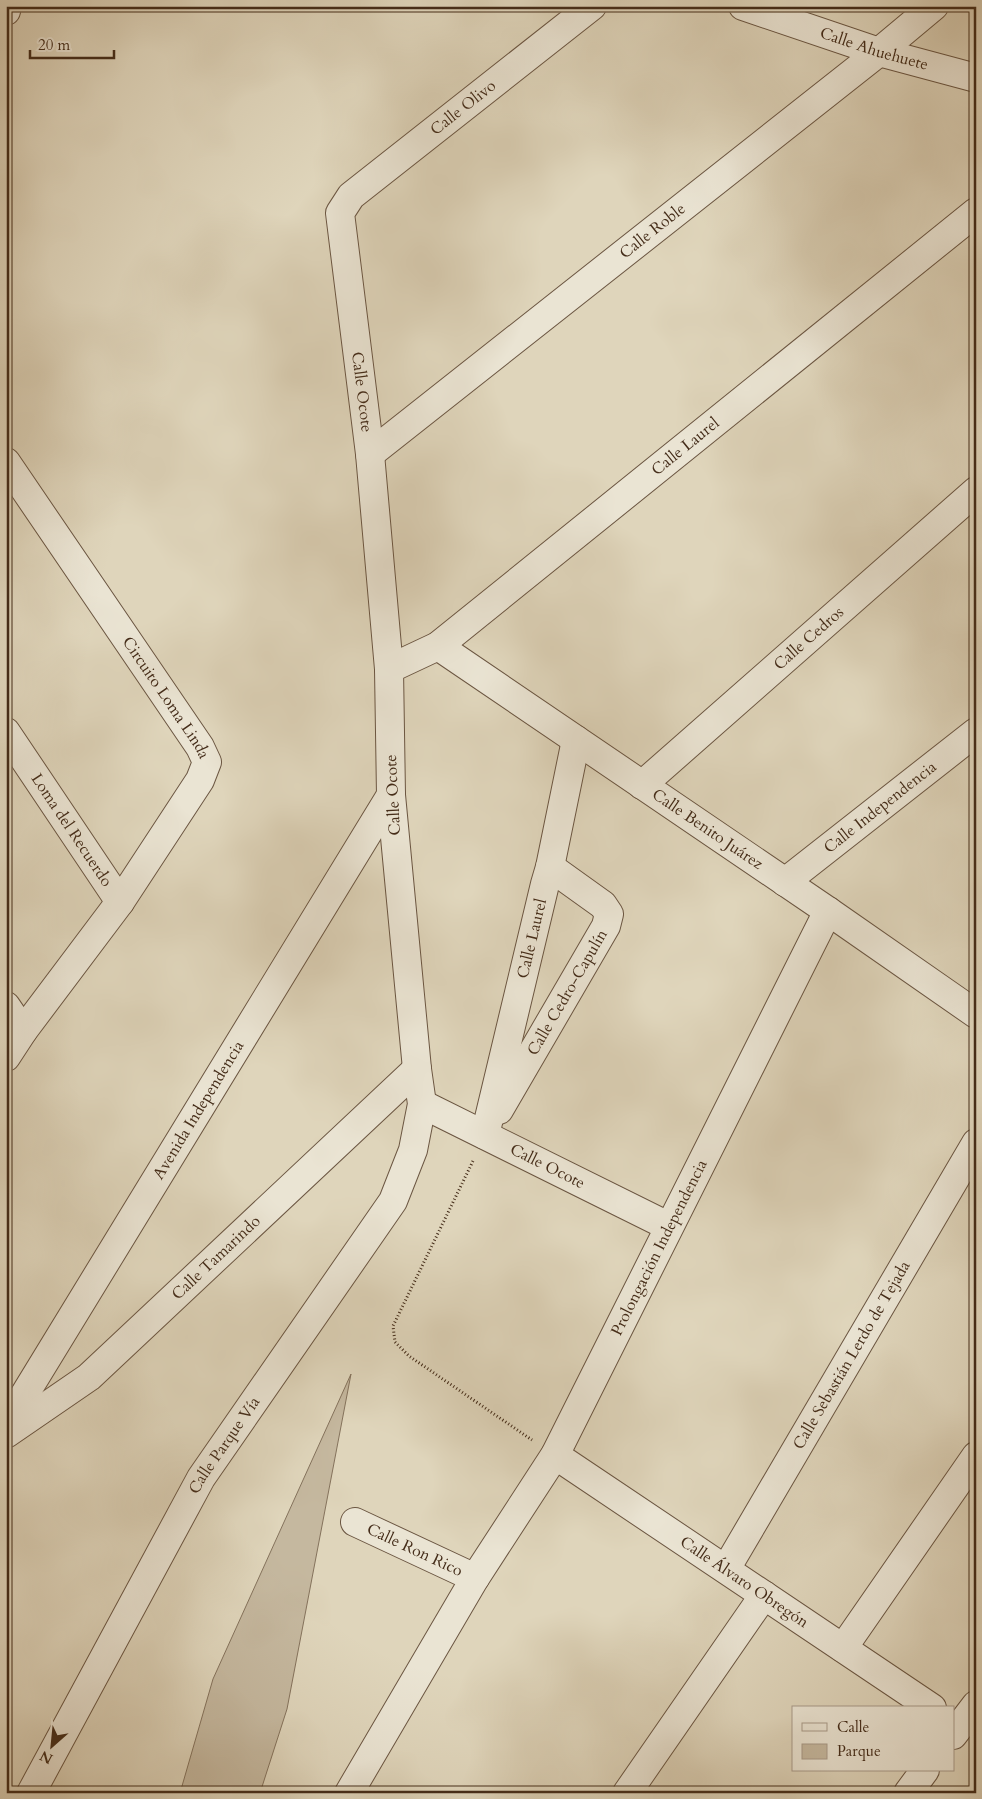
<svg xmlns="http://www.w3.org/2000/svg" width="982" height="1799" viewBox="0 0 982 1799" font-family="Cardo,serif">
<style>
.green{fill:#c5b89f;stroke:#84725c}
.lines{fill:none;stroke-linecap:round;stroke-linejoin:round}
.minor-casing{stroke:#6b5642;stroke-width:30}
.path{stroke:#442c19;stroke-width:3;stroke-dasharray:1 2.5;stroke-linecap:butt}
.minor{stroke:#eae4d3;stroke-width:28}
.labels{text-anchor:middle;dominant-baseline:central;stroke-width:4.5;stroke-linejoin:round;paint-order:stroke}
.street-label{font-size:16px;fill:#442c19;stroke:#eae4d3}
</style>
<rect width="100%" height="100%" fill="#dfd5bb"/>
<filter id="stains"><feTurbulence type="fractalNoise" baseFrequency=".004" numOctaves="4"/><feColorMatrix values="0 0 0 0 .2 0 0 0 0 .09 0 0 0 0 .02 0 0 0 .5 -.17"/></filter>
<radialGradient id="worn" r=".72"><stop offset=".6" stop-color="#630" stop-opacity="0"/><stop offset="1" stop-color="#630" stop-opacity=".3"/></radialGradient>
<polygon class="green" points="351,1374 287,1709 260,1793 180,1793 213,1679"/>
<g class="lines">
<g class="minor-casing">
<g id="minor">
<path id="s1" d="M743 6 879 52 976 78"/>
<polyline points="6,11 7,6"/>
<path id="s2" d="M370 454 879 52 934 6"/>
<path id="s3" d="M6 462 200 747 207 762 200 780 120 902 23 1031 6 1057"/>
<path id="s4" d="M438 646 828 911 976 1014"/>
<path id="s5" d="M389 669 438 646 976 212"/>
<path id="s6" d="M6 732 120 902"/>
<path id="s7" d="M642 785 976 491"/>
<path id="s8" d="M785 882 976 732"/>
<polyline points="6,1006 23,1031"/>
<path id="s9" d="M422 1104 668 1226"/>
<path id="s10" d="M499 1110 606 926 609 914 603 905 550 867"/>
<path id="s11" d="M485 1135 545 884 550 867 576 740"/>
<path id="s12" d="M6 1425 391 795"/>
<path id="s13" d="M6 1434 89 1377 417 1069"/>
<path id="s14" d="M555 1455 932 1708"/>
<path id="s15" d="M355 1522 475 1578"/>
<path id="s16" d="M726 1569 976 1143"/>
<polyline points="843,1648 976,1456"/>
<polyline points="953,1735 976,1705"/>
<path id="s17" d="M31 1793 201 1478 393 1201 413 1150 422 1104 417 1069 391 795 389 669 370 454 340 213 351 196 592 6"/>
<path id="s18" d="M349 1793 475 1578 555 1455 828 911"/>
<polyline points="627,1793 764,1595"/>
<polyline points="908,1793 925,1770"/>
</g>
</g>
<polyline class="path" points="473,1161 393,1326 395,1342 409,1356 532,1440"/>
<use href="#minor" class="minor"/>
</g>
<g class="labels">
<g class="street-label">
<text stroke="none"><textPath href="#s1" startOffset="138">Calle Ahuehuete</textPath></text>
<text stroke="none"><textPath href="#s17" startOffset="1855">Calle Olivo</textPath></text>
<text stroke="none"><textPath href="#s2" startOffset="360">Calle Roble</textPath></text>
<text transform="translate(362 392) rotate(83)">Calle Ocote</text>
<text stroke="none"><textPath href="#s5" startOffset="372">Calle Laurel</textPath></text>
<text stroke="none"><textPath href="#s7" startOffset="222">Calle Cedros</textPath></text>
<text stroke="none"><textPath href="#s3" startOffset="285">Circuito Loma Linda</textPath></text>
<text transform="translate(393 795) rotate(-93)">Calle Ocote</text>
<text stroke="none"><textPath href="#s8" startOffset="121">Calle Independencia</textPath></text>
<text stroke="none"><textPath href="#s4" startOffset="326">Calle Benito Juárez</textPath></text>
<text stroke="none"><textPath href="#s6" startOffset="118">Loma del Recuerdo</textPath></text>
<text stroke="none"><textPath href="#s11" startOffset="202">Calle Laurel</textPath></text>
<text stroke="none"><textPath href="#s10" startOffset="136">Calle Cedro-Capulín</textPath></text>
<text stroke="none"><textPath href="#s12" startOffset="369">Avenida Independencia</textPath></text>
<text stroke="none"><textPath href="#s9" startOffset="140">Calle Ocote</textPath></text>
<text stroke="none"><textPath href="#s18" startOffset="628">Prolongación Independencia</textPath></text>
<text stroke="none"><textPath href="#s13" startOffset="275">Calle Tamarindo</textPath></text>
<text stroke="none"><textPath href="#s16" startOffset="248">Calle Sebastián Lerdo de Tejada</textPath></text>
<text stroke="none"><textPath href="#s17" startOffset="398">Calle Parque Vía</textPath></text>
<text stroke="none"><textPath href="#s15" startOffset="66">Calle Ron Rico</textPath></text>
<text stroke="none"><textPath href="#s14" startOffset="228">Calle Álvaro Obregón</textPath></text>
</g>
</g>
<rect width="982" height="1799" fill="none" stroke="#dfd5bb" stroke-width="25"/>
<rect x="8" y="8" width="967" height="1784" fill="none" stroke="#442c19" stroke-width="2.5"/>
<rect x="12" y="12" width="957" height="1774" fill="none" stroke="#442c19"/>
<rect x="792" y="1706" width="162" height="65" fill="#eae4d3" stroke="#a89a89"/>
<rect x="802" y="1723" width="25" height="8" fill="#eae4d3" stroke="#a89a89"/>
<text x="837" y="1732" font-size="15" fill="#442c19">Calle</text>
<rect x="802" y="1744" width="25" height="15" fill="#c5b89f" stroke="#a89a89"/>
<text x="837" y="1756" font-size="15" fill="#442c19">Parque</text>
<g transform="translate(52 1746) rotate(207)" stroke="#eae4d3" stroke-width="4" paint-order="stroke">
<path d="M0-4L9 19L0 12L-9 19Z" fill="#442c19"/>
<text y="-8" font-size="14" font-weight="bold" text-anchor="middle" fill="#442c19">N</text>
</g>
<path d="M30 50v8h84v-8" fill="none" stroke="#442c19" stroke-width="2.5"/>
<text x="38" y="50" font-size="15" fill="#442c19" stroke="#eae4d3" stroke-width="4" paint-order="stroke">20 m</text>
<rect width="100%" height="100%" filter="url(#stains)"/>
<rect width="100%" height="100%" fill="url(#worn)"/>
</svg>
